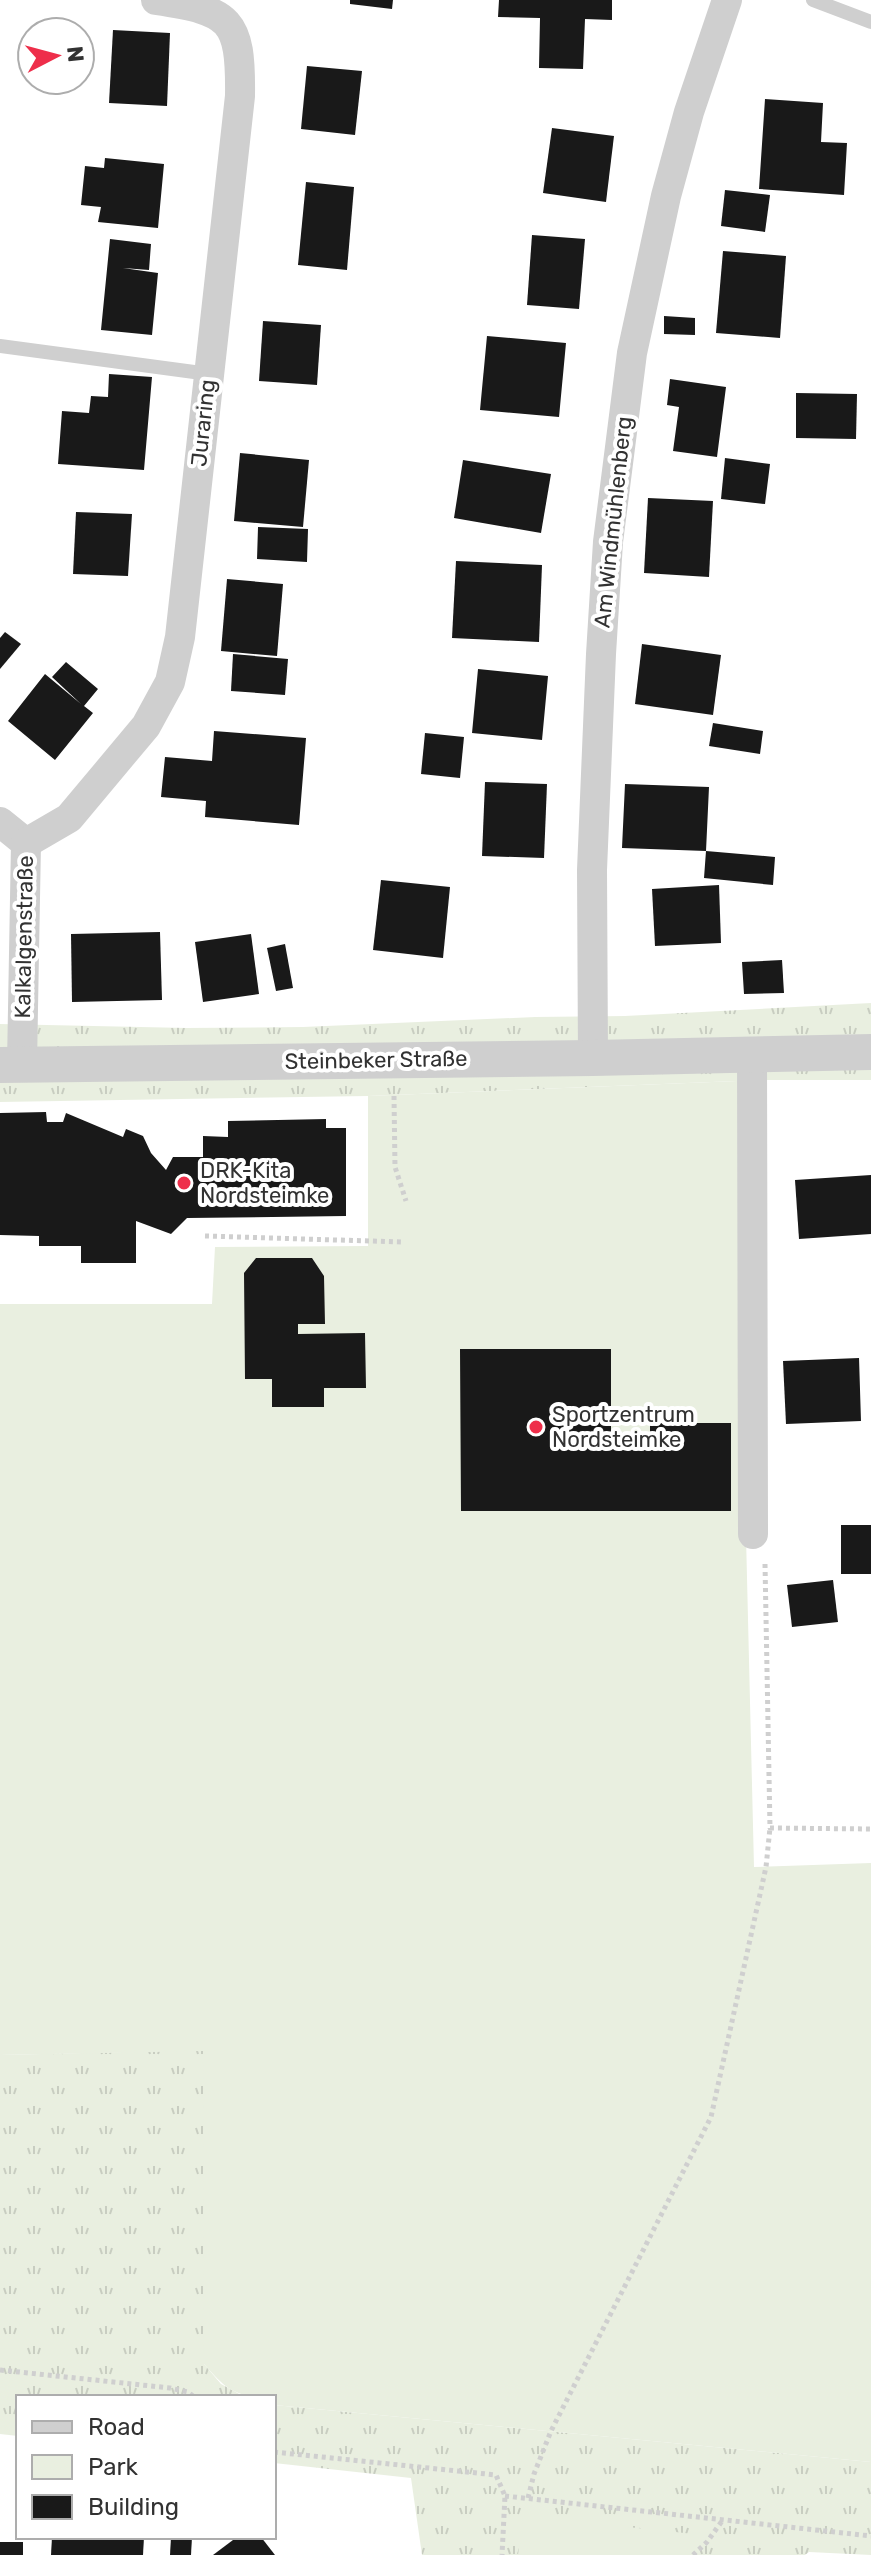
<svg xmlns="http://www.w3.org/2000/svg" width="871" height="2555" viewBox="0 0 871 2555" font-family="Rubik,sans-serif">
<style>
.grass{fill:url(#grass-tufts)}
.green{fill:#e9efe0}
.building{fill:#191919}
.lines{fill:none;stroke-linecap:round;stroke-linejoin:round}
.path{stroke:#cfcfcf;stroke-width:5;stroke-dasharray:4 4;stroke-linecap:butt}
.service{stroke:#cfcfcf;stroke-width:14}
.minor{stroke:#cfcfcf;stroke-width:30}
.tertiary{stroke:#cfcfcf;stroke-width:36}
.poi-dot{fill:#ee2e4a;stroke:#fff;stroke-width:3}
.labels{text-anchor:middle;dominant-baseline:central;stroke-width:8;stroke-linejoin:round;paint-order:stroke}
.street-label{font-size:22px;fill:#323232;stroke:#fff}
.poi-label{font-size:22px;fill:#323232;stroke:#fff;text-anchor:start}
</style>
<defs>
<pattern id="grass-tufts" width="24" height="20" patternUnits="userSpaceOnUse" patternTransform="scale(2)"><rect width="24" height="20" fill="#e9efe0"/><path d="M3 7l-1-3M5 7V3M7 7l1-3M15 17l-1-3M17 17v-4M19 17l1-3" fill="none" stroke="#c8cdc1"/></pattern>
</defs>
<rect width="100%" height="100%" fill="#fff"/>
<g class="grass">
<polygon points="871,1003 871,1080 762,1080 368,1096 0,1102 0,1024 187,1028 303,1027 535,1017 625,1016"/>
<polygon points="204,2050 204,2364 221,2384 245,2397 18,2397 18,2436 0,2434 0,2055"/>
<polygon points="274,2405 871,2462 871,2555 809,2552 805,2555 422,2555 411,2478 274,2463"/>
</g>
<g class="green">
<path d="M762 1080 741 1329 754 1867 871 1863V2462L274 2405V2397C237 2397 229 2393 204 2364L203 2051 0 2055V1304H212L215 1247 368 1246V1096Z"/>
<polygon points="523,2516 694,2534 686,2553 682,2555 518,2555"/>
</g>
<g class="building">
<polygon points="350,0 393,0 392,9 350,4"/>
<polygon points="499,0 612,0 612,20 585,19 583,69 539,68 540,18 498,17"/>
<polygon points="113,30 170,33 167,106 109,103"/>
<polygon points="307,66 362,71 355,135 301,129"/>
<polygon points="765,99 823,103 821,142 847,143 844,195 759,189"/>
<polygon points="552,128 614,136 606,202 543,193"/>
<polygon points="105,158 164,164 158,228 98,222 101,207 81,205 85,166 104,168"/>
<polygon points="306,182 354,187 347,270 298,265"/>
<polygon points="725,190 770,195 765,232 721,226"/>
<polygon points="532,235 585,239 579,309 527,305"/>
<polygon points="110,239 151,244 149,270 123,268 158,273 152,335 101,330"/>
<polygon points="723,251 786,256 780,338 716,333"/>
<polygon points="664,316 695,318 695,335 664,334"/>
<polygon points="263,321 321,325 317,385 259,381"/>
<polygon points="487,336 566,343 559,417 480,410"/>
<polygon points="109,374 152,377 144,470 58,464 62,411 89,413 91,396 108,397"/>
<polygon points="670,379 726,387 717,457 673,451 679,407 667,405"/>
<polygon points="796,393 857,394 856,439 796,438"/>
<polygon points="240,453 309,460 303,527 234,521"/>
<polygon points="725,458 770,464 765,504 721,499"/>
<polygon points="463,460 551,474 541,533 454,518"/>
<polygon points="648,498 713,501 709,577 644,573"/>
<polygon points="76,512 132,514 128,576 73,574"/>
<polygon points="258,527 308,529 307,562 257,559"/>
<polygon points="456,561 542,565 539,642 452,638"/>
<polygon points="227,579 283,584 277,656 221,651"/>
<polygon points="5,632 21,644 0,669 0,638"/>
<polygon points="642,644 721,655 713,715 635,704"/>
<polygon points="233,654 288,659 285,695 231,691"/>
<polygon points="66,662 98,689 84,706 93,713 55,760 8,721 45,674 81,704 52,677"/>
<polygon points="478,669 548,676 542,740 472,733"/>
<polygon points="713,723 763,731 760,754 709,746"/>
<polygon points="214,731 306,738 299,825 205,817 206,801 161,797 165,757 212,761"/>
<polygon points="425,733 464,737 460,778 421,774"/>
<polygon points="485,782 547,784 544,858 482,856"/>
<polygon points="625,784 709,787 706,851 775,857 773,885 704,878 706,851 622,848"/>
<polygon points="381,880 450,887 443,958 373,950"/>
<polygon points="719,885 721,943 655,946 652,889"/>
<polygon points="160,932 162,1000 72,1002 71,934"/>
<polygon points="251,934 259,994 203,1002 195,942"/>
<polygon points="285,944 293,988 276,991 267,948"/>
<polygon points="782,960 784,993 744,994 742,962"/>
<polygon points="46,1112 47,1122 63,1122 66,1113 123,1137 126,1129 143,1136 151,1153 166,1170 173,1157 203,1157 203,1136 228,1137 228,1121 326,1119 326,1128 346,1128 346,1216 187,1218 171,1234 136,1221 136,1263 81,1263 81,1246 39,1246 39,1236 0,1235 0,1113"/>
<polygon points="871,1175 871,1234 799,1239 795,1180"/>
<polygon points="256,1258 312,1258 324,1276 325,1324 298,1324 298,1334 365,1333 366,1388 324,1388 324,1407 272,1407 272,1379 245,1379 244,1273"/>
<polygon points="460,1349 611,1349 611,1432 650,1432 650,1423 731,1423 731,1511 461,1511"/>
<polygon points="859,1358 861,1421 786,1424 783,1361"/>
<rect x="841" y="1525" width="30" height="49"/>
<polygon points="833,1580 838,1622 792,1627 787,1585"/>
<polygon points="52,2537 144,2537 143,2555 51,2555"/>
<polygon points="171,2537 192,2537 191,2555 170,2555"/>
<polygon points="237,2537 261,2537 275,2555 213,2555"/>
<rect x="0" y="2542" width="23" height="13"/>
</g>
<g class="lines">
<g class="path">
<polyline points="394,1096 395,1167 406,1201"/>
<polyline points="205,1236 403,1242"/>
<polyline points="765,1564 770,1828 871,1829"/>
<polyline points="0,2370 170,2388 188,2392 194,2397"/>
<polyline points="274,2452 496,2475 505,2496 502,2555"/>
<polyline points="505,2496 871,2536"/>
<polyline points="528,2498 534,2474 551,2431 711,2117 766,1867 770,1828"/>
<polyline points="693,2555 707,2542 722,2521"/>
</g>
<g class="service">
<polyline points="813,0 871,22"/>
<polyline points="0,346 209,374"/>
</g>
<g class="minor">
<polyline points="0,822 26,843 22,1064"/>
<path d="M26 843 69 818 146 726 170 682 180 637 240 96C241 19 231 11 156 0"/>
<polyline points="752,1053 753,1534"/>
<polyline points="593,1058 592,870 601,654 608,542 632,353 666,196 689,112 727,0"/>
</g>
<polyline class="tertiary" points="0,1065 593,1058 871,1052"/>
</g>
<g class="poi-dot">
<circle cx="184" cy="1183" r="8"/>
<circle cx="536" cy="1427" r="8"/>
</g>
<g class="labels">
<g class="street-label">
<text transform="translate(203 423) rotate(-84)">Juraring</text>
<text transform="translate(613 522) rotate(-84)">Am Windmühlenberg</text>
<text transform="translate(24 937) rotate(-89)">Kalkalgenstraße</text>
<text transform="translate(376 1060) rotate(-1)">Steinbeker Straße</text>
</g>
<g class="poi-label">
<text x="200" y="1170">DRK-Kita<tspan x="200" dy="25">Nordsteimke</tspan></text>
<text x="552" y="1414">Sportzentrum<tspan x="552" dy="25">Nordsteimke</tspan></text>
</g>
</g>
<rect x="16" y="2395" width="260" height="144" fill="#ffffff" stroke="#adadad" stroke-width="2"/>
<rect x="32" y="2421" width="40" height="12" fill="#cfcfcf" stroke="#adadad" stroke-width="2"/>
<text x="88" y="2435" font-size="24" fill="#323232">Road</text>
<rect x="32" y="2455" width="40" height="24" fill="#e9efe0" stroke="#adadad" stroke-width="2"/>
<text x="88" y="2475" font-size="24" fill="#323232">Park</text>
<rect x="32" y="2495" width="40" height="24" fill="#191919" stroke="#adadad" stroke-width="2"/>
<text x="88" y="2515" font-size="24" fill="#323232">Building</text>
<g transform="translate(56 56) rotate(84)"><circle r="38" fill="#ffffff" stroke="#adadad" stroke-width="2"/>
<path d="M0-6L14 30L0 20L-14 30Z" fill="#ee2e4a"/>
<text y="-12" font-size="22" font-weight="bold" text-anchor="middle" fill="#323232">N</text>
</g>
</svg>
